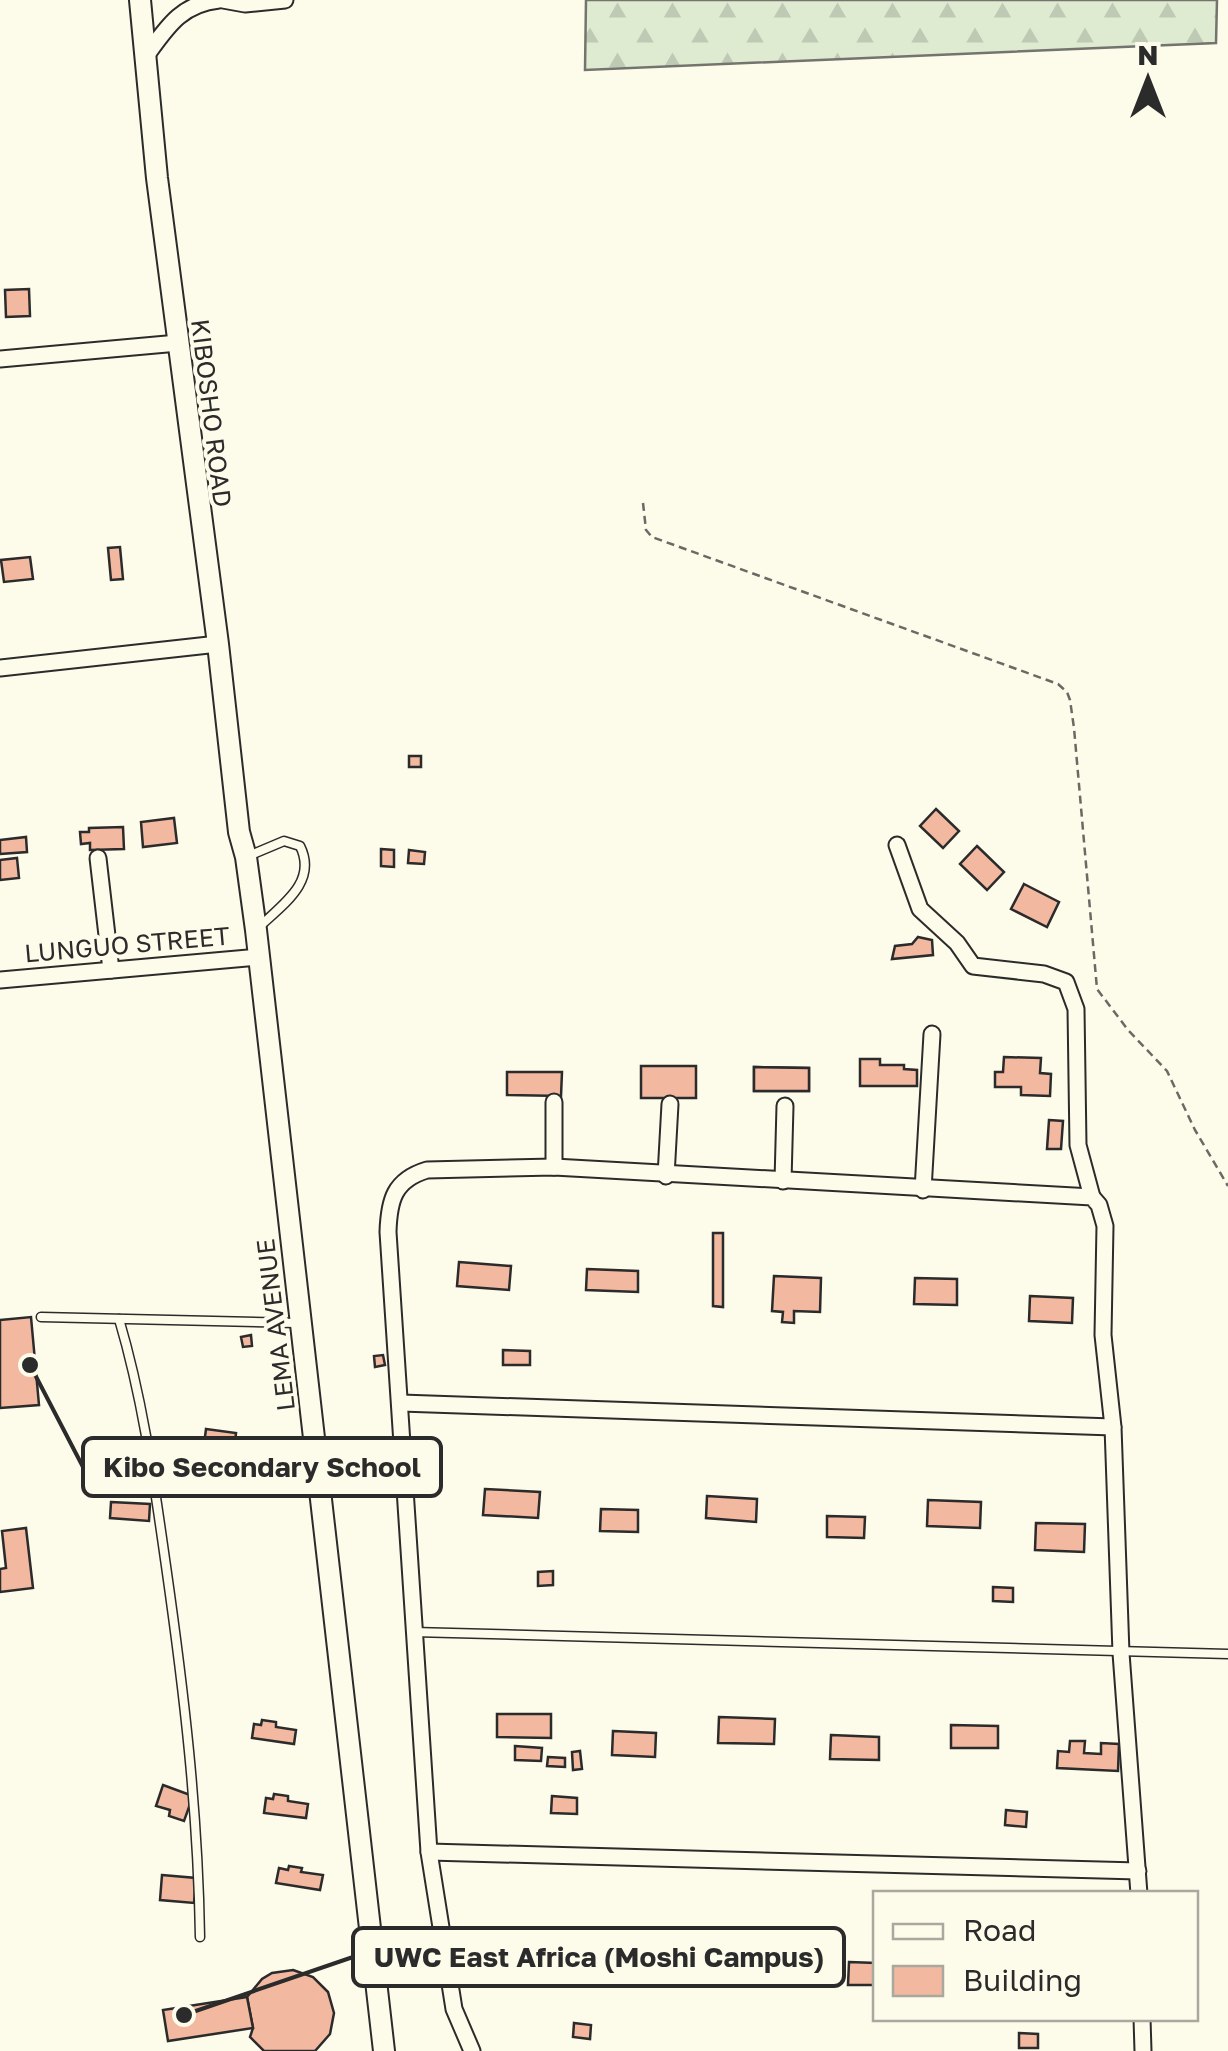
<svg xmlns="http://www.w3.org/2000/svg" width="1228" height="2051" viewBox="0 0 1228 2051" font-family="'Golos Text',sans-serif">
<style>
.forest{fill:url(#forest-firs);stroke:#74746e;stroke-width:2.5}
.building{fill:#f2b8a0;stroke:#2b2b2b;stroke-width:2.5}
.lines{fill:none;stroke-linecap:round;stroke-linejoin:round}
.lane-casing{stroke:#2b2b2b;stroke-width:11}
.street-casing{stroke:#2b2b2b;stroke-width:19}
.secondary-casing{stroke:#2b2b2b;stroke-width:24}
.path{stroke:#6a6964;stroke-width:2.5;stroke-dasharray:8 5;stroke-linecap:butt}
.lane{stroke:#fdfbea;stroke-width:8}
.street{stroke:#fdfbea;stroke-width:15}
.secondary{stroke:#fdfbea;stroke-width:20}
.labels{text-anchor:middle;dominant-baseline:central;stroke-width:8;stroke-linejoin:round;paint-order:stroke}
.street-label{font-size:25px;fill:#2b2b2b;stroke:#fdfbea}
.leader{fill:none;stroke:#2b2b2b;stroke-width:4}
.callout-dot{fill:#2b2b2b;stroke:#fdfbea;stroke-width:4}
.callout{fill:#fdfbea;stroke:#2b2b2b;stroke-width:4}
.callout-label{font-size:28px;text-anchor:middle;font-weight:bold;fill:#2b2b2b}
</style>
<defs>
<pattern id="forest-firs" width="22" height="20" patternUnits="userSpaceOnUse" patternTransform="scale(2.5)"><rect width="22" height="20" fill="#deebd1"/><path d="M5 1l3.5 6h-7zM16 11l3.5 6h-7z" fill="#bfcab4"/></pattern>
</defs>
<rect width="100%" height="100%" fill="#fdfbea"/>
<polygon class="forest" points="586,0 1217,0 1216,43 585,70"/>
<g class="building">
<polygon points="29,289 30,316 6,317 5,290"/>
<polygon points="120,547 123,579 111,580 108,548"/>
<polygon points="30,557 33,579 4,582 1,560"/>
<rect x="409" y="756" width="12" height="11"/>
<polygon points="936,809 959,831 943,848 920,826"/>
<polygon points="174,818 177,843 143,847 141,822"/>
<polygon points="123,827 124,849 90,850 90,843 81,844 80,832 89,832 89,828"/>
<polygon points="26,837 27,852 0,854 0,840"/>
<polygon points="977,846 1004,872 987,890 960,864"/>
<polygon points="381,849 394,850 394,867 381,866"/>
<polygon points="409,850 425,852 424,864 408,863"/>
<polygon points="17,858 19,878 0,880 0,860"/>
<polygon points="1024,884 1059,902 1047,927 1011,909"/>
<polygon points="918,937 932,940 933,955 892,959 895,946 912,944"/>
<polygon points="1004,1057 1041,1058 1040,1073 1051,1074 1050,1096 1021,1095 1021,1087 995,1087 995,1072 1003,1072"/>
<polygon points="860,1059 880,1059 880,1065 904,1065 904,1069 917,1070 917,1086 860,1086"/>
<rect x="641" y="1066" width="55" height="32"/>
<polygon points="754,1067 809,1068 809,1091 754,1091"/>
<polygon points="754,1067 809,1068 809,1091 754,1091"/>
<polygon points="507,1072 562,1072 561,1096 507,1095"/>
<polygon points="1049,1120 1063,1121 1061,1149 1047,1149"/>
<polygon points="713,1233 723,1233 723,1307 713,1306"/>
<polygon points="459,1262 511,1266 509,1290 457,1286"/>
<polygon points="587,1269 638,1271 638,1292 586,1290"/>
<polygon points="774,1276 821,1278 820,1312 794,1311 794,1323 782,1322 783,1312 772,1311"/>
<polygon points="915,1278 957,1279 957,1305 914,1304"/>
<polygon points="1030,1296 1073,1298 1072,1323 1029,1321"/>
<polygon points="31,1317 39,1405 0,1408 0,1320"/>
<polygon points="251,1335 252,1346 243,1347 241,1337"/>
<polygon points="503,1350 530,1351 530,1365 503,1365"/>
<polygon points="383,1355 385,1365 375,1367 374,1356"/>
<polygon points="206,1429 236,1433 235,1441 258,1444 256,1459 203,1452"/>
<polygon points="485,1489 540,1492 538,1518 483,1515"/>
<polygon points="707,1496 757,1499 756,1522 706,1518"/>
<polygon points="928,1500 981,1502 980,1528 927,1526"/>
<polygon points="111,1502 150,1504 149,1521 110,1518"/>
<polygon points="601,1509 638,1510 638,1532 600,1531"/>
<polygon points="827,1516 865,1517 864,1538 827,1537"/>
<polygon points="1036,1523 1085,1524 1084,1552 1035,1550"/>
<polygon points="26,1528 33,1588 0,1592 0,1569 6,1568 2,1531"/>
<polygon points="553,1571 553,1585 538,1586 538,1572"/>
<polygon points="993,1587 1013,1588 1013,1602 993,1601"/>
<polygon points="497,1714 551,1714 551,1738 497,1737"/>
<polygon points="719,1717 775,1719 774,1744 718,1743"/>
<polygon points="262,1720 276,1722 276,1727 296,1730 294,1744 252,1738 254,1724 261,1725"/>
<polygon points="951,1725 998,1726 998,1748 951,1748"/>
<polygon points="613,1731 656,1733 655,1757 612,1755"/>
<polygon points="831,1735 879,1737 879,1760 830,1759"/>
<polygon points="1070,1741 1085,1741 1084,1753 1101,1754 1101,1743 1119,1744 1118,1771 1057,1768 1058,1751 1069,1752"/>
<polygon points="515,1746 542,1748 541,1761 515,1760"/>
<polygon points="580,1751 582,1769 573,1770 572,1752"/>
<polygon points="548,1757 565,1758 565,1767 547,1766"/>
<polygon points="163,1785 193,1796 184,1821 169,1816 170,1810 156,1806"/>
<polygon points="274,1794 288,1796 288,1801 308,1804 306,1818 264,1813 266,1798 273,1799"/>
<polygon points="552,1796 577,1798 577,1814 551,1813"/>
<polygon points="1006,1810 1027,1812 1026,1827 1005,1825"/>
<polygon points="289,1866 302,1868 301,1872 323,1875 320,1890 276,1883 279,1868 288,1870"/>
<polygon points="162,1875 196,1878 194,1903 160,1900"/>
<polygon points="849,1962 876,1963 876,1985 848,1985"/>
<polygon points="293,1970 313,1977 328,1992 334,2013 330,2034 315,2051 264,2051 250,2037 253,2028 247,1997 262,1979 272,1973"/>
<polygon points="247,1997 253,2028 168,2041 163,2010"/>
<polygon points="574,2023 591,2025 590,2039 573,2037"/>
<polygon points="1019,2033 1038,2034 1038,2048 1019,2048"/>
</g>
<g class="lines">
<g class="lane-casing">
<g id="lane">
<path d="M246 857 284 841 300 846C318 882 282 905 258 928"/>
<polyline points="41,1317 296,1323"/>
<path d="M119 1319C143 1400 154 1482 166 1566 184 1692 198 1810 200 1937"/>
<polyline points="413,1632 1228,1654"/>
</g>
</g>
<g class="street-casing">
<g id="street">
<polyline points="223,0 245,4 285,0"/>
<path d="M146 56C167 27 181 4 219 0"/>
<polyline points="0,359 178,343"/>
<polyline points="0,668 218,644"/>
<polyline points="897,845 920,909 957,943 973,966 1044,974 1066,982 1076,1009 1078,1145 1092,1197"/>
<polyline points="98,858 111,970"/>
<polyline points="0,980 258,957"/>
<polyline points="554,1167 554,1102"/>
<polyline points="666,1176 670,1104"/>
<polyline points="783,1181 785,1106"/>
<polyline points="923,1190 932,1034"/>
<polyline points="401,1403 1113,1427"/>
<polyline points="429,1852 1138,1871"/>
<polyline points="1142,2018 1143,2051"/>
<path d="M472 2051 454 2009 429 1852 388 1232C389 1200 394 1180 427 1170L554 1167 1092 1197 1099 1205 1105 1226 1103 1335 1113 1427 1121 1653 1139 1894"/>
</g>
</g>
<g class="secondary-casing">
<polyline id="secondary" points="140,0 157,178 218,644 239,832 246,857 256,930 384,2051"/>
</g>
<polyline class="path" points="643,503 646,530 652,537 1058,684 1067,692 1070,700 1074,728 1097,989 1128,1030 1167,1071 1195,1130 1228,1186"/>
<use href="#lane" class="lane"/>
<use href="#street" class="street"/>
<use href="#secondary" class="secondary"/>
</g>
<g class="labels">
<g class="street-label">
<text transform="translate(212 413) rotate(83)">KIBOSHO ROAD</text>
<text transform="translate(127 944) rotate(-5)">LUNGUO STREET</text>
<text transform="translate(275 1325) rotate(-97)">LEMA AVENUE</text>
</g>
</g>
<path class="leader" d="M30 1365L83 1467M184 2015L353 1957"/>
<g class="callout-dot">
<circle cx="30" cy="1365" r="10"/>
<circle cx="184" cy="2015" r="10"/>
</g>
<g class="callout">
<rect x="83" y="1438" width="358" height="58" rx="10"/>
<rect x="353" y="1928" width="491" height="58" rx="10"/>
</g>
<g class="callout-label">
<text x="262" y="1477">Kibo Secondary School</text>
<text x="599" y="1967">UWC East Africa (Moshi Campus)</text>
</g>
<rect x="873" y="1891" width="325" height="130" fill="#fdfbea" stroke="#a9a89e" stroke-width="2.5"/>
<rect x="893" y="1924" width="50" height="15" fill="#fdfbea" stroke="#a9a89e" stroke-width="2.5"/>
<text x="963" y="1941" font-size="30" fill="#2b2b2b">Road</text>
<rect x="893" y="1966" width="50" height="30" fill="#f2b8a0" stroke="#a9a89e" stroke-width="2.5"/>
<text x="963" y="1991" font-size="30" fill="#2b2b2b">Building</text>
<g transform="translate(1148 80)" stroke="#fdfbea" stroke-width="8" paint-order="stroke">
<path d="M0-8L18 38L0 25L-18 38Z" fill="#2b2b2b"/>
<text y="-15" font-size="28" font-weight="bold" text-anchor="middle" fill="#2b2b2b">N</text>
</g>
</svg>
